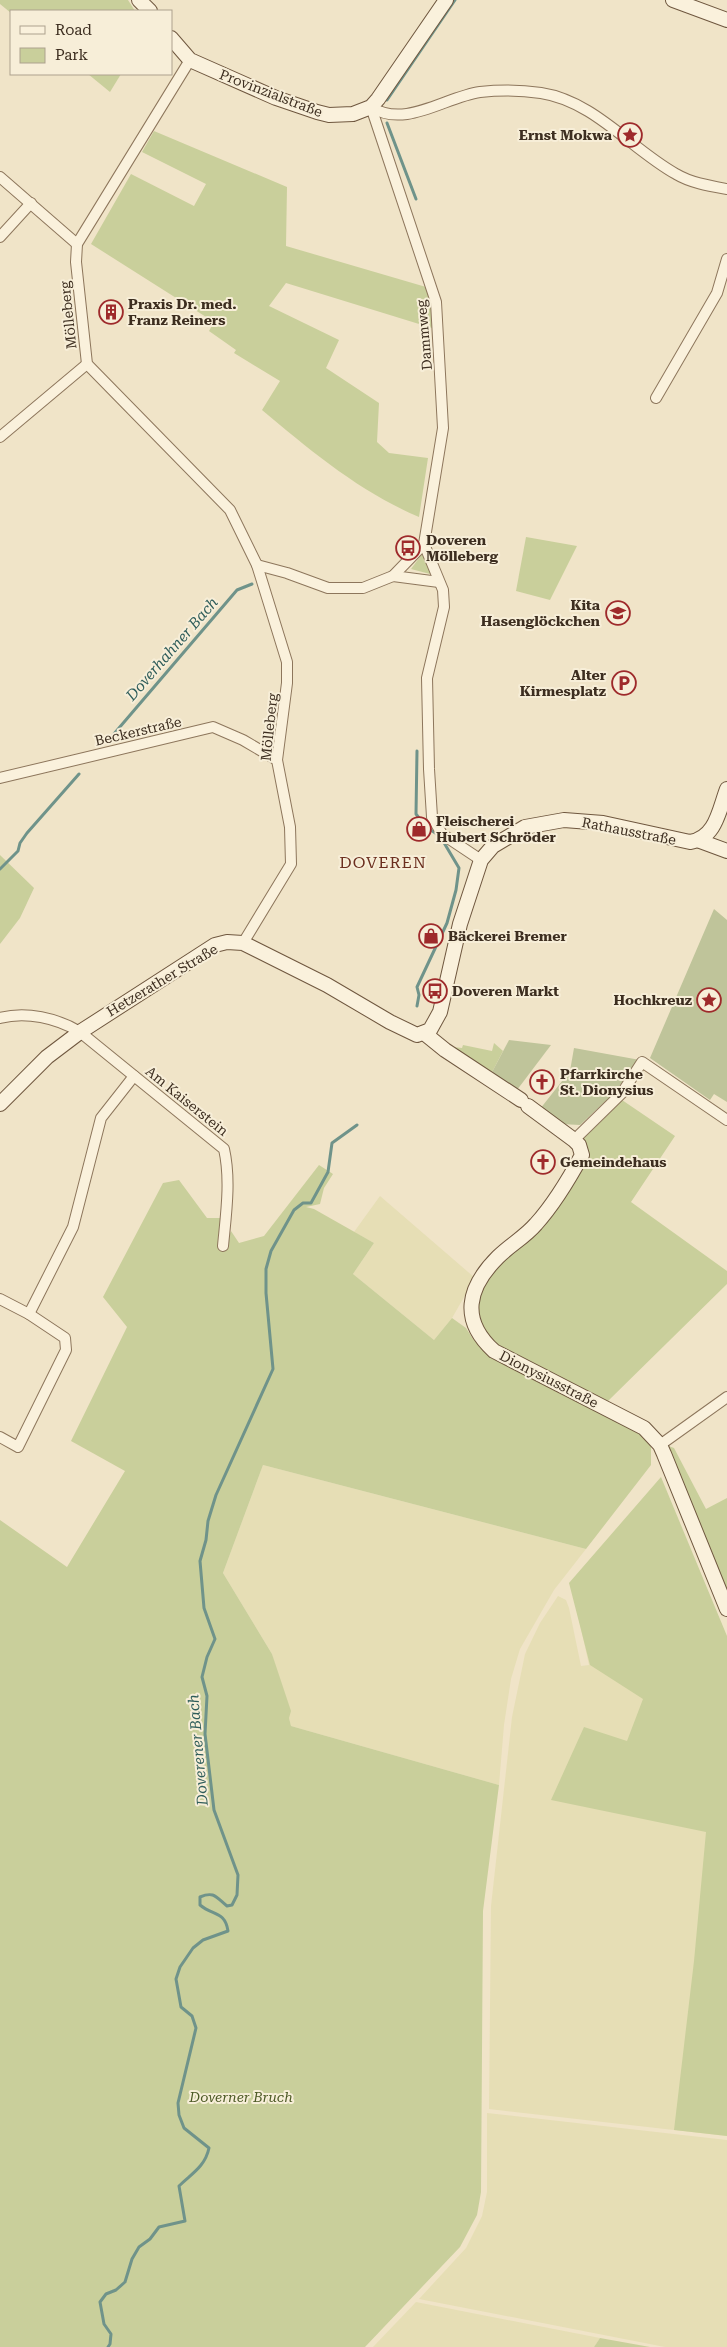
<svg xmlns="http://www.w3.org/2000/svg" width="727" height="2347" viewBox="0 0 727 2347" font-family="'Roboto Serif',serif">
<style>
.farmland{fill:#e6deb5}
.green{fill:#c9cf9b}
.cemetery{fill:#bfc49a}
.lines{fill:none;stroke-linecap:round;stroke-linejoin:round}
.stream{stroke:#6f938a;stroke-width:3}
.street-casing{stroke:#8d765c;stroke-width:12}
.secondary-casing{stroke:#6f573f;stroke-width:16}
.street{stroke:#faf1dc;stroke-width:10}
.secondary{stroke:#faf1dc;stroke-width:14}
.labels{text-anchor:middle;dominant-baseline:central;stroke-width:4;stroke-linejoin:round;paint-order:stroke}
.street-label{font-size:14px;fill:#3d2e20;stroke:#f7eed8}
.poi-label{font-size:14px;font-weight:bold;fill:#3d2e20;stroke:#f7eed8;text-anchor:start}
.park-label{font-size:14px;font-style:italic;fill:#4d5a26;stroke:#f7eed8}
.water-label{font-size:15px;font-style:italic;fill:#2f5d5a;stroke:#f7eed8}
.quarter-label{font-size:16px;letter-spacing:1px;fill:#6b2e1e;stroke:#f7eed8}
</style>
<rect width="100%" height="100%" fill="#f0e4c8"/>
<g class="farmland">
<polygon points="380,1196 475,1278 452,1318 434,1340 353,1274 374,1243 354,1232"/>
<polygon points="263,1465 586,1549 554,1590 520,1649 511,1679 504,1725 499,1785 291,1726 272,1654 223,1573"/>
<polygon points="573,1592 727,1767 727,2136 489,2109 491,1906 512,1717 525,1654 540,1623 558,1596 566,1600 569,1608 581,1666 589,1665"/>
<polygon points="487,2113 727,2140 727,2347 665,2347 419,2299 466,2248 482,2216 487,2192"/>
<polygon points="416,2302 600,2338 594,2347 373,2347"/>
</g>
<g class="green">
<polygon points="0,0 128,0 135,11 11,13 0,4"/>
<polygon points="88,74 121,74 110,92"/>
<path d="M154 131 287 187 286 246 426 287 431 303 432 328 286 283 269 306 339 340 326 368 379 403 377 442 389 453 428 458 419 517C360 492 311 451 262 410L280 381 234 353 236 350 209 331 214 322 91 244 131 174 194 206 206 184 142 152Z"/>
<polygon points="526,537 577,546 550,600 516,591"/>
<polygon points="422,554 431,573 430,574 411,569"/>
<polygon points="0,855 34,888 20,918 0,944"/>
<polygon points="494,1043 503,1051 491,1074 453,1047 462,1048 463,1045 492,1051"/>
<polygon points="622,1100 675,1136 631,1202 727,1271 727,1284 608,1401 494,1346 481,1330 476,1310 480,1290 498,1265 585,1156 582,1137"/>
<polygon points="319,1165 333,1174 324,1188 320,1204 306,1207 314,1209 374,1243 353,1274 434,1340 452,1318 466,1328 473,1339 497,1360 631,1425 648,1439 651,1447 651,1465 586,1549 263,1465 223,1573 272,1654 291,1711 289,1718 291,1726 499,1785 483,1911 481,2192 477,2215 460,2247 365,2347 0,2347 0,1520 67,1567 125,1471 71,1441 127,1327 103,1297 163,1183 179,1180 207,1218 224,1218 226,1244 231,1231 239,1243 264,1236"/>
<polygon points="666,1445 674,1448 706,1509 727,1498 727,1597"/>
<polygon points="661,1477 727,1636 727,2136 674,2130 694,1961 706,1832 551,1800 584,1727 627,1741 643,1699 590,1665 569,1583"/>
<polygon points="600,2338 650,2347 594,2347"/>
</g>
<g class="cemetery">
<polygon points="714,909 727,920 727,1102 714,1094 710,1100 650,1058"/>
<polygon points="509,1040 551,1045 517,1090 491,1074"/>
<polygon points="574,1048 640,1060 612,1095 580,1125 561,1124 540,1109 570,1071"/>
</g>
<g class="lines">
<g class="stream">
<polyline points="387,100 455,0"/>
<polyline points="387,123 416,199"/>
<polyline points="113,735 237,590 252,584"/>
<polyline points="0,869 18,851 20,843 27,833 79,774"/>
<polyline points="417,1006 419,995 417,987 447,923 456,890 459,868 440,836 426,827 416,814 417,751"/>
<path d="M108 2347 110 2344 111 2334 104 2324 100 2302 106 2294 116 2290 125 2282 132 2259 139 2247 150 2239 159 2227 185 2221 179 2186C191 2174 205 2167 209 2148L184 2128 179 2115 178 2103 196 2028 192 2016 181 2007 176 1979 180 1967 193 1948 203 1940 228 1931C225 1911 213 1916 200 1905V1897C214 1891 216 1897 227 1906L232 1905 237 1895 238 1875 214 1810 205 1734 207 1696 202 1677 207 1657 215 1639 204 1608 200 1561 206 1540 208 1521 216 1495 273 1369 266 1293V1269L271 1251 294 1210 303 1203H311L328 1172 332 1143 357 1125"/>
</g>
<g class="street-casing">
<g id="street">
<polyline points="190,60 77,244 76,262 87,364 230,510 257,565 287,662 287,683 277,760 290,827 291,864 243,943"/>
<path d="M371 107C405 129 445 97 480 92 499 90 521 90 541 93 594 101 631 149 676 174 691 183 710 186 727 189"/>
<polyline points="0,177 77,244"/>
<polyline points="0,237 31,203"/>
<polyline points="656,398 717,293 727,259"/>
<polyline points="0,437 87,364"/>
<polyline points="424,544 443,590 444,607 427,678 429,769 432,817 442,834 481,860"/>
<polyline points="257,565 287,573 328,588 363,588 393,576 424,544 443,428 436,302 371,107"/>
<polyline points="393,576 439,582"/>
<polyline points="0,778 213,727 243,740 277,760"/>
<path d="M0 1018C26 1011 57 1018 80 1032L224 1149C231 1180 226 1214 223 1246"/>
<polyline points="574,1140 622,1093 642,1062 727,1120"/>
<polyline points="0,1299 29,1314 65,1338 66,1350 18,1447 0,1437"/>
<polyline points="29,1314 73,1227 101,1118 134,1076"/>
<polyline points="660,1445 727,1397"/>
</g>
</g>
<g class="secondary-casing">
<g id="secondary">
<polyline points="139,0 150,11"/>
<polyline points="673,0 727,20"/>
<polyline points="171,38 190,60 276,98 317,112 329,115 353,114 371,107 378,99 446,0"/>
<polyline points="700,841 727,851"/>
<polyline points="424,1033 445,1050 521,1100"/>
<path d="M0 1104 47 1057 80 1032 215 945 227 942 243 943 327 985 390 1022 417 1035 430 1030 440 1012 460 924 481 860 493 846 525 827 564 820 603 823 690 842C716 838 719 810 727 789"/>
<path d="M528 1106 574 1140 579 1145 582 1155C569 1179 555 1203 536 1224 525 1237 510 1245 498 1257 467 1288 460 1320 494 1351L644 1428 660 1445 664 1454 727 1609"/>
</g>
</g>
<use href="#street" class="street"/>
<use href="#secondary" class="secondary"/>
</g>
<defs>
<g id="sight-ring" transform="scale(1.25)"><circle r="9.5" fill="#f7eed8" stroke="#9e2a2b" stroke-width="1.5"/><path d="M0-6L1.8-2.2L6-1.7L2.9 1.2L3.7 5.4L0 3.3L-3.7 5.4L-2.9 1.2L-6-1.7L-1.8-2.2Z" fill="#9e2a2b"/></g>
<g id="building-ring" transform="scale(1.25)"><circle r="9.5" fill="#f7eed8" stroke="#9e2a2b" stroke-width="1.5"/><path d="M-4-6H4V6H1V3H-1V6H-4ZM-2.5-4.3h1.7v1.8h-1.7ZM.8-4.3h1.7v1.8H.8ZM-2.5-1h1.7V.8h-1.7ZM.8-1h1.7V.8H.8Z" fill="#9e2a2b"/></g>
<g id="bus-ring" transform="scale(1.25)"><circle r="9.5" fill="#f7eed8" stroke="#9e2a2b" stroke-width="1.5"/><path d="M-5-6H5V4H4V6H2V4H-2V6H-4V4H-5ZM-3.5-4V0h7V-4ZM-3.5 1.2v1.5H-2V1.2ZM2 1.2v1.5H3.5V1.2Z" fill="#9e2a2b"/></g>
<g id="school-ring" transform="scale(1.25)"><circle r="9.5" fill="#f7eed8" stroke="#9e2a2b" stroke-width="1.5"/><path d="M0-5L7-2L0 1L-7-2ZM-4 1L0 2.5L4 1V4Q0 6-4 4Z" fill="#9e2a2b"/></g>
<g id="parking-ring" transform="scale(1.25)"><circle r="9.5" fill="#f7eed8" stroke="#9e2a2b" stroke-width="1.5"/><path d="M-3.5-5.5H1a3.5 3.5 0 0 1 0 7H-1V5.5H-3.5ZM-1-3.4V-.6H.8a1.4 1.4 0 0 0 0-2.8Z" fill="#9e2a2b"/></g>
<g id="shop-ring" transform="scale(1.25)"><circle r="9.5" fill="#f7eed8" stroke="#9e2a2b" stroke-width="1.5"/><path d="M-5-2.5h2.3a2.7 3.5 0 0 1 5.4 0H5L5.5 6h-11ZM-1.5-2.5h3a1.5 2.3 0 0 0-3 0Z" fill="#9e2a2b"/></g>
<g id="church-ring" transform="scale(1.25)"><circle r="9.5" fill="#f7eed8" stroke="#9e2a2b" stroke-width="1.5"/><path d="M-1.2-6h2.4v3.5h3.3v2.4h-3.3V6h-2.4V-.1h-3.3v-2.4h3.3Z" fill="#9e2a2b"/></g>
</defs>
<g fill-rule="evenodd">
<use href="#sight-ring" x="630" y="135"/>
<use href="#building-ring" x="111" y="312"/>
<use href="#bus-ring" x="408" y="548"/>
<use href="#school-ring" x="618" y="613"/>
<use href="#parking-ring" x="624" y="683"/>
<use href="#shop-ring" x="419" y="829"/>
<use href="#shop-ring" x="431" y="936"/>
<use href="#bus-ring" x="435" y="991"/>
<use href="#sight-ring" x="709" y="1000"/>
<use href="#church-ring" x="542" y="1082"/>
<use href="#church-ring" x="543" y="1162"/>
</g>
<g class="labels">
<g class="street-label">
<text transform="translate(271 93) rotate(21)">Provinzialstraße</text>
<text transform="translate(68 315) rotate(-96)">Mölleberg</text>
<text transform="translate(424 335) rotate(-95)">Dammweg</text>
<text transform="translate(269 727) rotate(-84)">Mölleberg</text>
<text transform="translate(138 731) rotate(-13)">Beckerstraße</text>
<text transform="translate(629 831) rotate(11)">Rathausstraße</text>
<text transform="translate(162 980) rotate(-31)">Hetzerather Straße</text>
<text transform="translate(187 1101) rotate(39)">Am Kaiserstein</text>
<text transform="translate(549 1379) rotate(27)">Dionysiusstraße</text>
</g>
<g class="poi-label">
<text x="612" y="135" text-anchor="end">Ernst Mokwa</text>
<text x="128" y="304">Praxis Dr. med.<tspan x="128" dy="16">Franz Reiners</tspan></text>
<text x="426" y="540">Doveren<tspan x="426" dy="16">Mölleberg</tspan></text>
<text x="600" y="605" text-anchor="end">Kita<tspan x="600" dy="16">Hasenglöckchen</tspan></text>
<text x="606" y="675" text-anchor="end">Alter<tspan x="606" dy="16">Kirmesplatz</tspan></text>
<text x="436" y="821">Fleischerei<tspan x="436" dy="16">Hubert Schröder</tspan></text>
<text x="448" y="936">Bäckerei Bremer</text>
<text x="452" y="991">Doveren Markt</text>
<text x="692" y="1000" text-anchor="end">Hochkreuz</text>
<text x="560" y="1074">Pfarrkirche<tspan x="560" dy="16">St. Dionysius</tspan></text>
<text x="560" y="1162">Gemeindehaus</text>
</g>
<g class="park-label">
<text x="241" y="2097">Doverner Bruch</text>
</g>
<g class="water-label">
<text transform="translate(172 649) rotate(-49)">Doverhahner Bach</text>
<text transform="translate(198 1750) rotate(-95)">Doverener Bach</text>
</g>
<g class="quarter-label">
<text x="383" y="862">DOVEREN</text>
</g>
</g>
<rect x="10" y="10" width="162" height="65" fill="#f7eed8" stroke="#ada18e"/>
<rect x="20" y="26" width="25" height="8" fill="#faf1dc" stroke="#ada18e"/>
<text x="55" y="35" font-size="15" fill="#3d2e20">Road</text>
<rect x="20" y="48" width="25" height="15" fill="#c9cf9b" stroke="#ada18e"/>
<text x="55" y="60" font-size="15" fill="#3d2e20">Park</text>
</svg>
